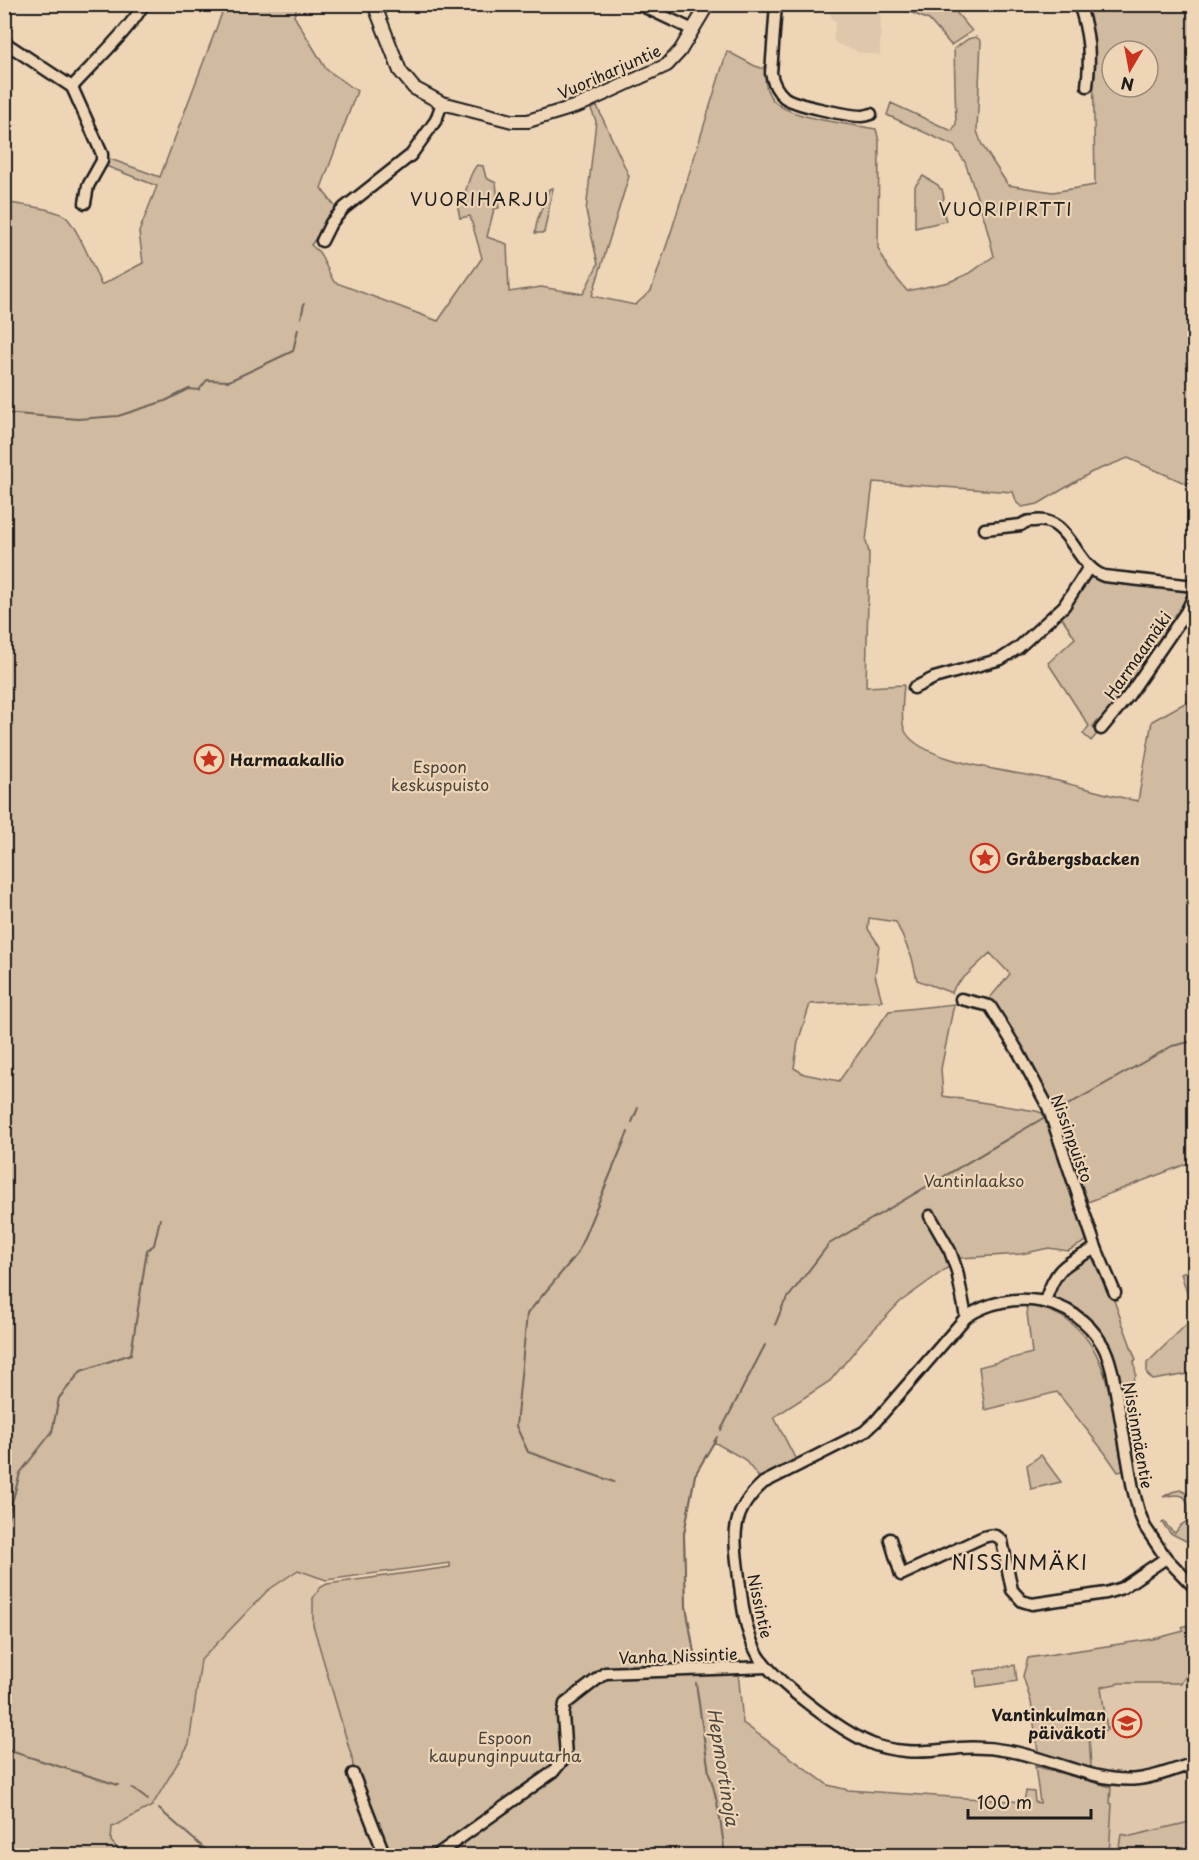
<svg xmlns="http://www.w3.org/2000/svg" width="1199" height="1860" viewBox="0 0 1199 1860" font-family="'Playpen Sans',sans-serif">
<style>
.built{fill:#dec7ab}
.green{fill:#d0baa0;stroke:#766b5e;stroke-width:1.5;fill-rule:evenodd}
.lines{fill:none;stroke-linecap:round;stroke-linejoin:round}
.stream{stroke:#6d6358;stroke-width:2}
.minor-casing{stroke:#1c1c1c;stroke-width:15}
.tertiary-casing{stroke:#1c1c1c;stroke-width:16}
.minor{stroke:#eed5b6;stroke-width:10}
.tertiary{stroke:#eed5b6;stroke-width:12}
.labels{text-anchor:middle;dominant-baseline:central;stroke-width:4.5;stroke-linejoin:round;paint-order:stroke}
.street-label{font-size:16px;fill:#1c1c1c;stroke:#eed5b6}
.poi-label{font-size:16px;font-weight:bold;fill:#1c1c1c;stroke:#eed5b6;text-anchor:start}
.park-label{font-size:16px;fill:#49443d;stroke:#eed5b6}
.neighbourhood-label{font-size:18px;letter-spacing:1.5px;fill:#1c1c1c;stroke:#eed5b6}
.water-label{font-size:18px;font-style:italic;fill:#4b463f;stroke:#eed5b6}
.quarter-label{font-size:20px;letter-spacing:1.5px;fill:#1c1c1c;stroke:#eed5b6}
</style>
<rect width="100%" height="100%" fill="#eed5b6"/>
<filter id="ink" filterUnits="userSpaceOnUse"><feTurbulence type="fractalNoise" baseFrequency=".0167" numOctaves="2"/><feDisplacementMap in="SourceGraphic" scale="12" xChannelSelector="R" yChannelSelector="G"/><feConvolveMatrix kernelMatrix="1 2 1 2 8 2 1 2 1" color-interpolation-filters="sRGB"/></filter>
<g filter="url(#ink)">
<g class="built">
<polygon points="826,5 881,7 880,55 856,52 856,50 837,44 833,39 836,21 832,19 829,11 825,9"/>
<polygon points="298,1570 319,1578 321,1587 313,1598 352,1758 353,1774 385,1855 121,1855 111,1841 112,1827 152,1806 189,1744 201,1660 267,1591"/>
<polygon points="1187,1675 1194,1680 1194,1756 1152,1771 1138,1773 1116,1773 1091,1768 1089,1734 1107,1730 1101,1687 1120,1683 1181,1683"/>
<polygon points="1194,1770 1194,1855 1056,1855 1052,1835 1105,1786 1147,1786"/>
</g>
<g class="green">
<path d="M225 5H298L294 16 326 69 357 91 321 188 337 209 311 245 319 252 334 282 438 321 482 258 470 216 460 218 458 208C468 195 466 177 477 165L483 166 486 178 496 183 499 208 494 209 487 237 507 244 509 292 541 287 583 294 598 264 586 211 596 121 591 109 597 106 629 176 592 296 635 305 651 291 672 229 727 51 755 66 765 69C765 81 765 91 773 100 789 119 851 124 876 129L879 141 878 248 889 269 907 291 949 282 970 273 994 256 985 221 965 162 954 146 887 115 891 103 952 131 956 124 954 49 968 39 976 37 981 41 977 131 982 145 1008 185 1053 192 1095 185 1093 53 1091 32 1082 5H1194V487L1128 458 1092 472 1038 504 1022 507 1017 503 1013 492 873 482 866 541 869 553 866 687 904 685C903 697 900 721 905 731 921 764 1025 773 1058 781 1085 788 1111 796 1138 801L1152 721 1194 698V1161L1088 1202 1053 1114 1052 1103 1013 1036 988 1000 1010 974 990 953 955 986 952 993 917 980 912 958 896 922 869 918 868 929 879 945 875 975 882 1001 810 1004 798 1042 794 1068 804 1074 839 1081 889 1011 954 1004 941 1069 943 1096 1036 1111 1048 1115 1077 1208 1090 1239 1068 1251 1049 1248 1021 1254 961 1258 900 1302 862 1342 830 1381 774 1417 797 1462 761 1480 744 1459 714 1442 695 1475 684 1534 686 1606 696 1663 737 1661 743 1723 828 1785 848 1790 1024 1802 1026 1791 1034 1792 1035 1802 1040 1803 1035 1766 1111 1787 1110 1803 1112 1804 1109 1855H1081V1853H1078V1855H385L355 1782 352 1758 313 1625V1598L321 1587 327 1584 450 1567V1563L326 1580 298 1570 267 1591 201 1660 189 1744 152 1806 112 1827 111 1841 123 1855H5L4 202C19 205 57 208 67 218 79 231 94 268 101 285L143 263 139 232 157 186 106 166 110 159 160 177ZM1112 51H1148V87H1112Z"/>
<polygon points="844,5 950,5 972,31 951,45 929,20 900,8"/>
<polygon points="923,176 938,185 940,189 942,189 944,198 941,203 946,221 915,228 915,186"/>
<polygon points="553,188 544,233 535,233 537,221 549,189"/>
<polygon points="1090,578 1183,588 1189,591 1190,597 1108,720 1101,723 1097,721 1093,726 1097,734 1091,741 1083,734 1089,726 1048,663 1075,638 1061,616"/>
<path d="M1086 1257 1099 1260 1136 1360 1134 1361 1136 1375 1125 1398 1121 1400 1106 1345 1057 1302C1044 1282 1072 1267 1086 1257Z"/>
<polygon points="1194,1268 1194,1373 1153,1380 1147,1374 1147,1363 1194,1317 1181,1273"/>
<path d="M1026 1305C1112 1317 1110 1403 1123 1471L1118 1472 1105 1453 1057 1392 985 1410 979 1367 1032 1353Z"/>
<polygon points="1041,1455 1061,1482 1031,1489 1027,1465"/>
<path d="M1180 1490 1189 1494 1194 1502V1534L1186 1541 1170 1533 1162 1523 1164 1522 1170 1529 1175 1533 1181 1525 1189 1520C1189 1497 1186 1491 1163 1497L1172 1492Z"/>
<polygon points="1194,1623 1194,1680 1187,1675 1181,1683 1120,1683 1101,1687 1107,1730 1089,1734 1091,1768 1038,1752 1031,1702 1023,1676 1028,1658 1153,1639 1184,1631 1182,1627"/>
<polygon points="1015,1665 1017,1681 977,1687 975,1671"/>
<polygon points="1194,1821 1194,1855 1118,1855 1121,1834 1131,1836"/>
</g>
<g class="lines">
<g class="stream">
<polyline points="301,318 304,304"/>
<polyline points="4,413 78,419 118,416 165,401 189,389 199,390 207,380 229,381 293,351 298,329"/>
<polyline points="1057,1111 1172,1046 1194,1041"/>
<polyline points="632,1122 638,1108"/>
<polyline points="775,1325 784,1303 829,1244 1045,1117"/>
<polyline points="721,1430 765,1345"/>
<polyline points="614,1482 528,1452 516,1426 527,1314 577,1254 628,1132"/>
<polyline points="4,1521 8,1518 20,1473 52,1432 59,1398 81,1371 131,1354 147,1250 154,1245 160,1219"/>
<polyline points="696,1664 686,1606 684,1534 695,1475 717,1437"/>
<path d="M696 1683 709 1773C718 1798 722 1829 725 1856"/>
<polyline points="4,1749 118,1785"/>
<polyline points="132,1788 148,1800"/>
<polyline points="159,1809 213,1856"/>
</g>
<g class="minor-casing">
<g id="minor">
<polyline points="638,4 693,30"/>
<path d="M776 4 771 73C773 83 777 91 784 97 793 105 850 116 862 116 865 116 868 115 871 114"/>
<path d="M1079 4C1089 33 1091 56 1087 86"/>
<polyline points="4,42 72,87"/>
<polyline points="72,87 102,154 102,161 88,186 85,203"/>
<path d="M72 87C86 71 138 21 143 4"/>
<polyline points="322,241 331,223 344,208 411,155 436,120 442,103"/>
<path d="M985 529 1021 525C1026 521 1029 521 1034 521 1070 515 1075 567 1104 576L1194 586"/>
<polyline points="914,688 934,678 1001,659 1018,648 1064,606 1089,567"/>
<polyline points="1101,729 1129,695 1186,612 1194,596"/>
<path d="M961 999 990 1006 1019 1053 1048 1107 1096 1248C1065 1265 1057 1265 1045 1301"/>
<polyline points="930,1216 950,1251 957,1271 966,1317"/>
<polyline points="1096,1248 1115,1293"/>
<path d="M890 1539 901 1575 981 1538C990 1535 996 1533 1002 1541L1012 1590 1022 1601 1032 1604 1106 1593 1122 1588 1166 1558"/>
<path d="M1194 1587 1166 1558 1145 1527 1139 1512 1133 1489 1113 1375C1110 1364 1108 1353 1102 1344 1074 1296 1011 1287 966 1317L876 1421 864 1432 763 1483C729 1514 734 1536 739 1578 742 1602 745 1632 757 1653 772 1680 841 1731 870 1743 881 1748 894 1750 905 1751 924 1753 942 1750 960 1748 976 1747 993 1748 1009 1751 1049 1758 1099 1784 1138 1779 1157 1777 1176 1769 1194 1763"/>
<polyline points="353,1774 385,1856"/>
<polyline points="435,1856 553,1772 566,1756 563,1715 565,1704 605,1673 767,1667"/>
</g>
</g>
<g class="tertiary-casing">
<polyline id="tertiary" points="374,4 400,71 414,88 442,103 512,121 528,121 580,105 667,65 680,51 708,4"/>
</g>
<use href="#minor" class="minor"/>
<use href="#tertiary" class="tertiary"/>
</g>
</g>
<defs>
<g id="sight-ring" transform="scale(1.5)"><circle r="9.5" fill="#eed5b6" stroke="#c8321e" stroke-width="1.5"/><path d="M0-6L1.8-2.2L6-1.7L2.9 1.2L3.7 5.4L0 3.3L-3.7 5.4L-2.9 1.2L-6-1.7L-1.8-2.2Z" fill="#c8321e"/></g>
<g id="school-ring" transform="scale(1.5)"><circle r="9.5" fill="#eed5b6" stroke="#c8321e" stroke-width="1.5"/><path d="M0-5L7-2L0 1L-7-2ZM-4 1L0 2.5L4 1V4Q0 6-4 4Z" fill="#c8321e"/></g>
</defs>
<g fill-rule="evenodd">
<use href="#sight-ring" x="209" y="759"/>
<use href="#sight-ring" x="985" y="858"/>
<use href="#school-ring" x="1127" y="1723"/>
</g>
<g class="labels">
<g class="street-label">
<text transform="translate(609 71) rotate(-24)">Vuoriharjuntie</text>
<text transform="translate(1137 655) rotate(-55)">Harmaamäki</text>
<text transform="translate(1073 1138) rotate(70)">Nissinpuisto</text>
<text transform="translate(1139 1435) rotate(80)">Nissinmäentie</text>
<text transform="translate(761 1606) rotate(78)">Nissintie</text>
<text transform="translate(678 1655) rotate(-2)">Vanha Nissintie</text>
</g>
<g class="poi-label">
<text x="230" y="759">Harmaakallio</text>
<text x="1006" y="858">Gråbergsbacken</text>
<text x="1106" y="1714" text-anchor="end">Vantinkulman<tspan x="1106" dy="18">päiväkoti</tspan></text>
</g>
<g class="park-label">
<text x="440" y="766">Espoon<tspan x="440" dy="18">keskuspuisto</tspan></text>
<text x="974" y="1180">Vantinlaakso</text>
<text x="505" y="1737">Espoon<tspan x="505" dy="18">kaupunginpuutarha</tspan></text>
</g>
<g class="neighbourhood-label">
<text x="480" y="198">VUORIHARJU</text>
<text x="1006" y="208">VUORIPIRTTI</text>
</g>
<g class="water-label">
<text transform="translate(724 1767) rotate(81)">Hepmortinoja</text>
</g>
<g class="quarter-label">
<text x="1020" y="1562">NISSINMÄKI</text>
</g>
</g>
<rect width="1199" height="1860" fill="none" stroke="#eed5b6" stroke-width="24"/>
<rect x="12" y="12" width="1175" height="1836" fill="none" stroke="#1c1c1c" stroke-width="2" filter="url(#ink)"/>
<g transform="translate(1130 69) rotate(190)"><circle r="28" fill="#eed5b6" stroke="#9a8b78" stroke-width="1.5"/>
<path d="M0-4.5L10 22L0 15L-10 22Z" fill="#c8321e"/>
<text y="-9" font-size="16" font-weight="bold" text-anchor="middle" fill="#1c1c1c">N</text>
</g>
<path d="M968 1809v9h123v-9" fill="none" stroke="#1c1c1c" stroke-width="3"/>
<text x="977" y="1809" font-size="18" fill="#1c1c1c" stroke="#eed5b6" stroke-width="4.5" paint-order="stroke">100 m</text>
</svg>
